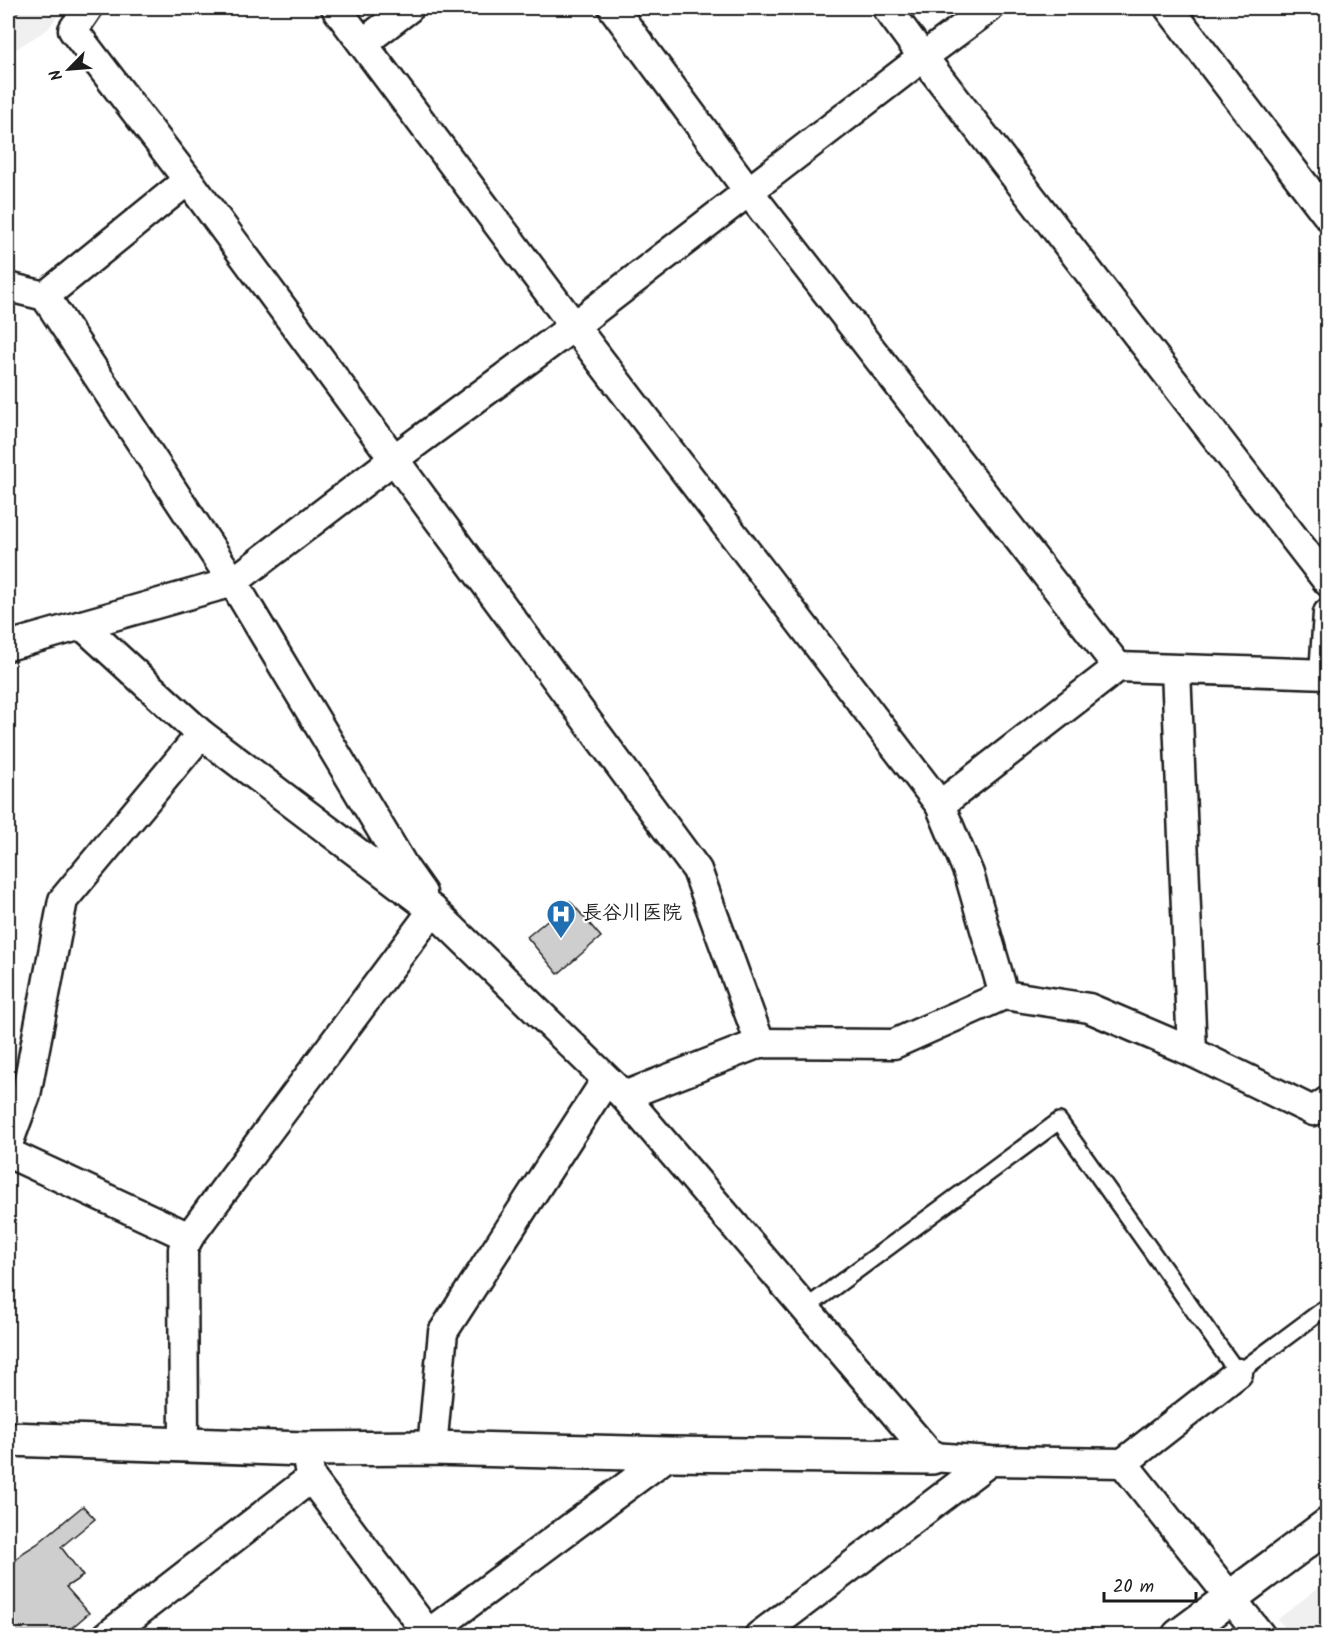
<svg xmlns="http://www.w3.org/2000/svg" width="1335" height="1643" viewBox="0 0 1335 1643" font-family="Kalam,'Klee One',sans-serif">
<style>
.built{fill:#f0f0f0}
.building{fill:#cecece;stroke:#1c1c1c;stroke-width:1.5}
.lines{fill:none;stroke-linecap:round;stroke-linejoin:round}
.lane-casing{stroke:#1c1c1c;stroke-width:20}
.street-casing{stroke:#1c1c1c;stroke-width:33}
.secondary-casing{stroke:#1c1c1c;stroke-width:38}
.lane{stroke:#fff;stroke-width:15}
.street{stroke:#fff;stroke-width:28}
.secondary{stroke:#fff;stroke-width:33}
.labels{text-anchor:middle;dominant-baseline:central;stroke-width:4.5;stroke-linejoin:round;paint-order:stroke}
.poi-label{font-size:20px;font-weight:bold;fill:#1c1c1c;stroke:#fff;text-anchor:start}
</style>
<rect width="100%" height="100%" fill="#fff"/>
<filter id="ink" filterUnits="userSpaceOnUse"><feTurbulence type="fractalNoise" baseFrequency=".0167" numOctaves="2"/><feDisplacementMap in="SourceGraphic" scale="12" xChannelSelector="R" yChannelSelector="G"/><feConvolveMatrix kernelMatrix="1 2 1 2 8 2 1 2 1" color-interpolation-filters="sRGB"/></filter>
<g filter="url(#ink)">
<g class="built">
<polygon points="8,8 63,8 48,29 8,54"/>
<polygon points="1327,1581 1327,1635 1290,1635 1278,1619"/>
</g>
<g class="building">
<polygon points="8,8 24,8 8,17"/>
<polygon points="570,901 601,937 558,974 527,937"/>
<polygon points="83,1506 95,1519 61,1547 83,1576 66,1587 89,1613 62,1636 14,1636 8,1626 8,1558 12,1565 21,1554 37,1544"/>
<polygon points="8,1525 11,1529 12,1541 8,1545"/>
</g>
<g class="lines">
<g class="lane-casing">
<polyline id="lane" points="806,1308 1059,1121 1238,1373 1328,1306"/>
</g>
<g class="street-casing">
<g id="street">
<polyline points="88,8 73,30 188,180 697,870 760,1043"/>
<polyline points="336,8 574,326 940,805 969,874 1004,995"/>
<polyline points="613,8 749,192 1118,667"/>
<polyline points="887,8 923,57 1328,582"/>
<polyline points="1169,8 1328,216"/>
<polyline points="363,43 409,8"/>
<polyline points="8,287 45,296 233,582 405,869 422,893"/>
<polyline points="45,296 188,180"/>
<polyline points="82,625 201,734 433,910 624,1096 932,1457 990,1461 1123,1463 1238,1373"/>
<polyline points="8,646 233,582 394,459 574,326 923,57 989,8"/>
<polyline points="1176,670 1192,1052"/>
<polyline points="1324,674 1328,613"/>
<polyline points="940,805 1118,667 1328,674"/>
<polyline points="624,1096 760,1043 894,1044 1004,995 1089,1008 1192,1052 1313,1111 1328,1101"/>
<polyline points="8,1144 26,1095 63,900 201,734"/>
<polyline points="8,1153 189,1237"/>
<polyline points="184,1445 183,1249 189,1237 433,910"/>
<polyline points="432,1448 443,1332 606,1080"/>
<polyline points="307,1459 311,1478 430,1636"/>
<polyline points="1123,1463 1261,1636"/>
<polyline points="107,1636 311,1478"/>
<polyline points="425,1636 670,1454"/>
<polyline points="759,1636 990,1461"/>
</g>
</g>
<g class="secondary-casing">
<g id="secondary">
<polyline points="8,1439 304,1449 432,1448 670,1454 932,1457"/>
<polyline points="1179,1636 1328,1525"/>
</g>
</g>
<use href="#lane" class="lane"/>
<use href="#street" class="street"/>
<use href="#secondary" class="secondary"/>
</g>
</g>
<defs>
<g id="hospital-pin" transform="scale(1.5)"><path d="M0 17L-7.5 6A9.5 9.5 0 1 1 7.5 6Z" fill="#1f6fb2" stroke="#fff"/><path d="M-5-5h3v3.5h4V-5h3V5h-3V1.5h-4V5h-3Z" fill="#fff"/></g>
</defs>
<g fill-rule="evenodd">
<use href="#hospital-pin" x="561" y="914"/>
</g>
<g class="labels">
<g class="poi-label">
<text x="582" y="914">長谷川医院</text>
</g>
</g>
<rect width="1335" height="1643" fill="none" stroke="#fff" stroke-width="30"/>
<rect x="15" y="15" width="1305" height="1613" fill="none" stroke="#1c1c1c" stroke-width="2" filter="url(#ink)"/>
<g transform="translate(69 69) rotate(245)" stroke="#ffffff" stroke-width="4.5" paint-order="stroke">
<path d="M0-4.5L10 22L0 15L-10 22Z" fill="#1c1c1c"/>
<text y="-9" font-size="16" font-weight="bold" text-anchor="middle" fill="#1c1c1c">N</text>
</g>
<path d="M1104 1592v9h92v-9" fill="none" stroke="#1c1c1c" stroke-width="3"/>
<text x="1113" y="1592" font-size="18" fill="#1c1c1c" stroke="#ffffff" stroke-width="4.5" paint-order="stroke">20 m</text>
</svg>
